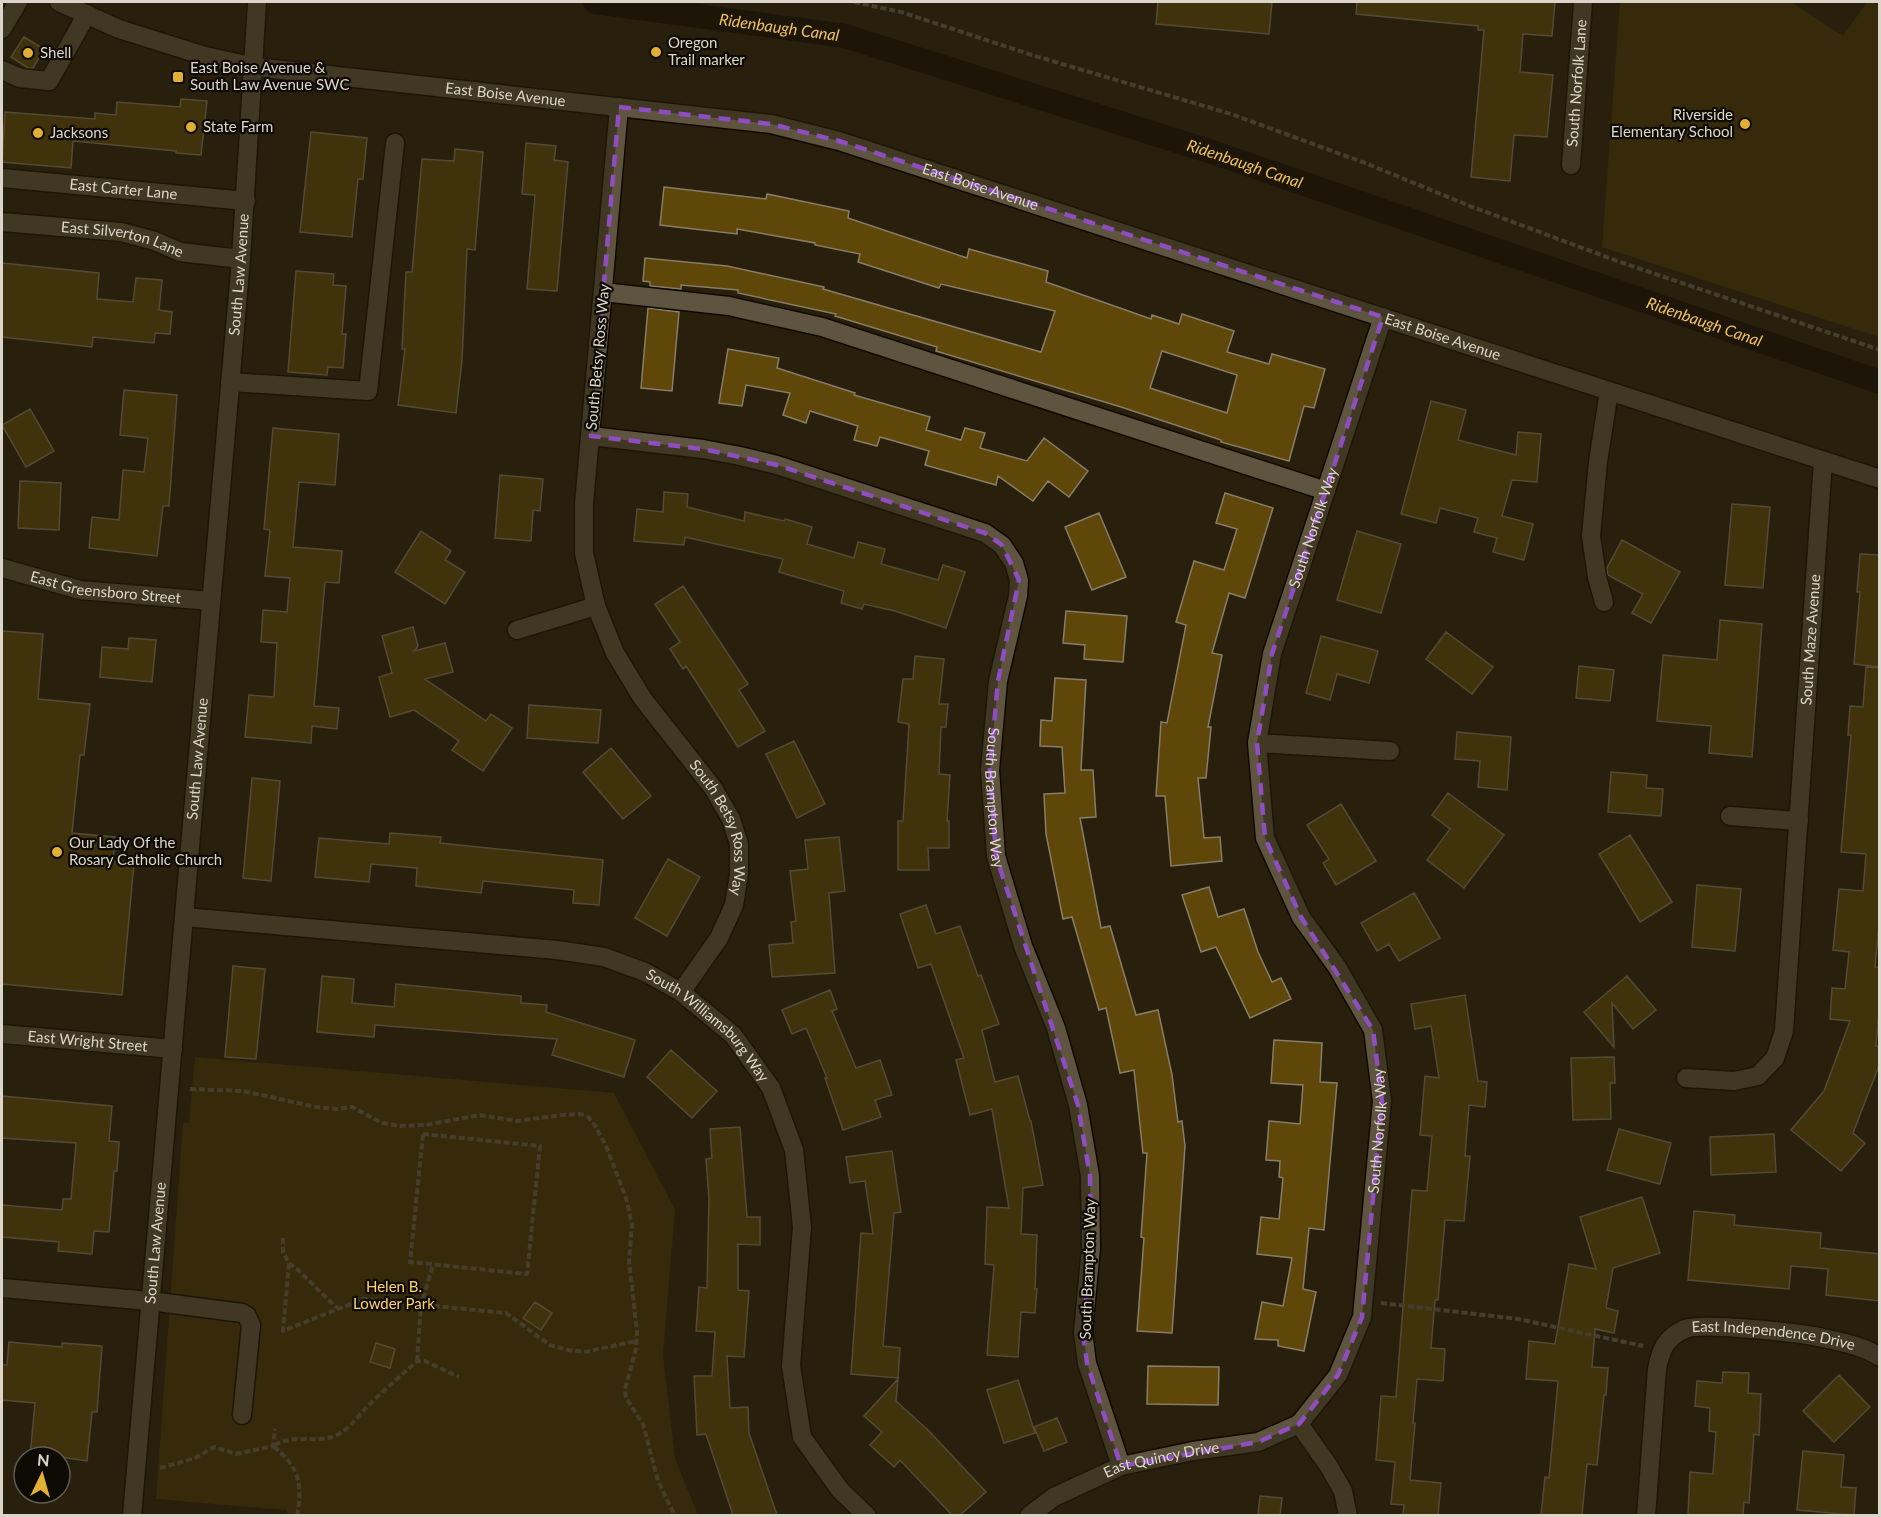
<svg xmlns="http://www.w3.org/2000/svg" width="1881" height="1517" viewBox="0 0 1881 1517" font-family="Lato,sans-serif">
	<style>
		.green { fill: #473507 }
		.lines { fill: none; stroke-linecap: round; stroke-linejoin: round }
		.canal { stroke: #100700; stroke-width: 24 }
		.building { fill: #5e4708; stroke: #887d68; stroke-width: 1.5; fill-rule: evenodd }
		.minor-casing { stroke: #110900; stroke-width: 21 }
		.path { stroke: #6a6352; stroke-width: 4; stroke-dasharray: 6 3; stroke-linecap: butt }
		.minor { stroke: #5e543f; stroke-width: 18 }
		.marked { fill: none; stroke: #8e4ec1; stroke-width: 4.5; stroke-dasharray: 12 8; stroke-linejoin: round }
		.poi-dot { fill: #e1af34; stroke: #0e0a04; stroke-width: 2 }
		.labels { text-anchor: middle; stroke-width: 4.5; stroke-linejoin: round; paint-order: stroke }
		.poi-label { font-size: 15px; fill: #dcd6ca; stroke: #0e0a04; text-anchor: start }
		.street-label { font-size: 15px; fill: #dcd6ca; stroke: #0e0a04 }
		.park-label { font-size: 15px; fill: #ffd26c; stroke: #0e0a04 }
		.water-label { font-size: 16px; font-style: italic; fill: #efc25c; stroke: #0e0a04 }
	</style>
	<rect width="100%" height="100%" fill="#28200c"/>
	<path class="green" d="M1620,2H1791L1843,36L1867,2H1879V337L1602,247Z
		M195,1057L614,1093L675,1210L663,1355L675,1459L698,1515L287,1516V1510L156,1499L183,1123H189Z"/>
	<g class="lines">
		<path class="canal" id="s1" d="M595,2L845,36L1212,152L1880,382"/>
	</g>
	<path class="building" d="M1158,2H1272L1269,34L1156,24Z
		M1357,2H1555L1552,36L1523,34L1520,72L1553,75L1547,137L1514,135L1510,181L1471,177L1484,30H1478V26L1356,14Z
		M24,37L44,49L33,68H28L11,57Z
		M181,99L207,101L201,155L176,153V151L73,141L71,168L2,162L5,112L95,119V113L116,115L117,102L180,107Z
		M311,132L367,138L363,179H358L352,237L300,232Z
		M526,143L556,146L554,160L568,162L557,291L527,289L535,195L522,194Z
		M455,149L483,152L475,250L467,249L462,360L456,413L398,405L405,349H402L406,272H412L422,159L454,161Z
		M664,187L766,199L767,194L849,211L848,218L967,258L969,249L1048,271L1046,282L1151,319L1152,315L1179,324L1182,314L1234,331L1227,352L1269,364L1272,354L1325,369L1314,408L1304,406L1289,461L1221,442V440L1121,407L936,351L937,347L835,316L836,314L738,293V290L681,285V289L650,286V282L643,281L645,258L727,266L824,287L823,289L1041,352L1055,311L941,284L939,288L858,262L860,254L815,245V243L737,229V234L660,225ZM1162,351L1237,375L1227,413L1150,388Z
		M2,263L99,273L97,299L133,302L136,278L162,280L159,310L172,312L170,334L155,333L154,343L93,337L92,347L2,337Z
		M296,271L334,274L333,285L346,286L342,334H346L343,368L328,367L327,375L288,372Z
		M648,308L679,312L672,391L641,388Z
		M728,349L779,358L777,368L855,393L854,395L930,417L926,430L961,440L965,428L985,433L980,448L1027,461L1044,438L1088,471L1069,497L1048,481L1033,501L998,476L996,485L925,465L929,451L880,437L877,446L854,440L858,426L810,411L806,423L783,415L790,393L746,385L742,406L719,403Z
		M124,390L177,395L169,506H163L157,556L89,548L92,517L119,520L123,470L144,472L148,438L120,435Z
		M1431,401L1466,410L1458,440L1516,455L1518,432L1541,434L1537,482L1512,480L1502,516L1533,524L1524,560L1493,552L1497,538L1474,532L1478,518L1440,508L1436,523L1401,514Z
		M30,409L54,451L26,467L2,425Z
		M273,428L339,434L335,485L299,482L293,547L342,551L339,583L325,582L314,706L339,708L337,729L312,726L311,743L245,737L249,695L274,697L277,643L261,642L263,610L287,612L290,578L265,576L270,530L264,529Z
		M500,475L543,479L540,511L533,510L531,541L495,538Z
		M20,481L61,483L59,530L18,528Z
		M664,492L688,494L687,507L744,521L745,512L784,521L785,519L812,527L807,544L854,558L858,542L885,549L881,564L938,580L943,565L965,572L946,628L895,611L864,604L862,609L841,603L844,591L779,572L783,559L685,537L684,545L634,541L637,509L663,512Z
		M1225,493L1273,508L1245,598L1229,593L1212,653L1222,655L1208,727H1211L1206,778H1198L1204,838L1220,837L1222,861L1171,866L1165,796H1156L1161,722L1167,723L1186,625L1176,622L1194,561L1224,570L1237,529L1216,523Z
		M1732,504L1770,507L1763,588L1725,585Z
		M1099,513L1126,577L1092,590L1065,527Z
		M421,531L451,551L445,560L465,572L445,604L395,572Z
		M1357,531L1401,544L1381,613L1337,600Z
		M1622,540L1680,572L1651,623L1632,613L1643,594L1608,575L1607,568Z
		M1860,554L1880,555V667L1854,664L1860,592H1857Z
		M683,586L748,684L739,690L765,731L738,747L686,666L683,669L670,649L680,642L655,604Z
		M1066,611L1127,616L1123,662L1084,659L1085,645L1063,643Z
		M1720,620L1762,624L1752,757L1709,753L1711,726L1657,721L1663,655L1717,660Z
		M413,627L418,646L414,651L445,643L453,672L425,679L486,721L491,714L512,728L483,771L452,750L459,741L414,710L390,717L379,677L392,673L382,636Z
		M2,631L43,634L38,699L90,704L84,755H80L72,833L115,837L113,861L134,863L122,995L2,984Z
		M1446,632L1493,667L1472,694L1426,659Z
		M1321,636L1378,651L1369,683L1337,674L1330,700L1306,693Z
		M129,638L156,640L152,682L100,677L102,647L128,649Z
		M915,656L944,659L939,704H948L946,727H941L939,774L950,775L947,821H949V848H928L929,870H898V821H903L909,724L898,722L903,679H913Z
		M1579,666L1614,670L1610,701L1576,698Z
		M1866,667L1880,668V916L1875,967H1880V1000L1876,1046L1880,1047V1063L1853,1133L1865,1143L1841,1171L1791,1130L1824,1091L1850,1021L1830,1019L1832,988L1845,989L1849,952L1833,950L1839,889L1863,891L1866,854L1841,852L1851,735H1848L1850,706L1863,707Z
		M1055,678L1086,680L1081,770H1093L1096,817L1080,818L1101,928L1110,926L1136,1015L1158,1010L1172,1075L1178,1122L1182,1121L1185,1146L1172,1333L1137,1331L1144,1238L1141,1237L1147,1153H1143L1134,1070L1120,1073L1106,1008L1099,1010L1072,917L1063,919L1046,834L1044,794L1065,793L1062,747L1040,746L1041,720L1052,721Z
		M529,705L601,710L598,743L527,738Z
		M1457,732L1511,737L1507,790L1478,787L1480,761L1455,759Z
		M794,741L825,804L797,818L766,754Z
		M611,748L651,796L623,819L583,772Z
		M1611,772L1647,775L1646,788L1663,789L1661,816L1608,812Z
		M252,778L280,781L271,881L243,878Z
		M1448,793L1504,835L1464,888L1427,860L1450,829L1432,815Z
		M1341,804L1376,861L1336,885L1323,863L1329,859L1307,825Z
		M390,833L441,837L440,843L603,860L599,905L573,903L574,890L483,881L481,893L416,886L417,868L371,864L369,882L315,877L319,838L389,844Z
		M1630,835L1672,902L1640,922L1599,854Z
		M839,837L845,891L829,893L835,973L772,977L769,945L793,943L791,922L796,921L790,871L808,869L805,840Z
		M668,859L700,877L667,936L635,918Z
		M1697,885L1741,889L1735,951L1692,947Z
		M1209,887L1218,917L1244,909L1258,952L1272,982L1281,978L1291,999L1250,1018L1216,947L1201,952L1182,895Z
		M1414,893L1440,938L1399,961L1389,944L1377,951L1361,923Z
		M926,905L936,934L960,926L978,976L981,975L999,1024L982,1030L995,1082L1018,1076L1030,1121H1031L1043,1185L1023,1188L1021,1234L1037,1235L1035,1289H1037L1035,1313L1021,1312L1018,1357L987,1355L994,1265L985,1264L987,1207L1009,1208L992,1109L970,1115L956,1060L964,1058L931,964L918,968L900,914Z
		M233,966L265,969L256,1059L225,1057Z
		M322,976L354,979L352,1003L394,1007L396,984L521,996V1003L547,1005L546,1012L635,1040L624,1077L552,1055L557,1039L375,1025L374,1037L317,1032Z
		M1627,976L1656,1010L1633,1029L1612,1003L1614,1047L1584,1012Z
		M830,990L837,1009L832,1011L856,1068L880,1060L892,1095L875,1100L881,1117L843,1130L825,1078H827L806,1028L792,1034L782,1010Z
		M1465,995L1478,1081L1487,1082L1485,1107L1469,1105L1465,1156H1470L1464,1221L1445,1220L1438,1300H1435L1431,1348L1445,1349L1443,1381L1417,1379L1413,1423H1415L1410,1480L1441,1483L1438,1515H1403L1404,1505L1391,1504L1395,1462L1376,1460L1381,1396L1396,1397L1412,1190L1427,1191L1432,1136L1420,1135L1425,1076L1439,1078L1431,1026L1415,1029L1411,1004Z
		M1274,1040L1322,1043L1320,1082L1337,1083L1324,1230L1309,1228L1303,1289L1316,1292L1304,1351L1278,1346V1340L1255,1339L1262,1302L1283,1306L1292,1258L1257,1254L1261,1217L1279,1219L1283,1178L1279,1177L1280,1161L1266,1160L1269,1121L1300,1124L1303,1085L1271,1083Z
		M671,1050L717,1091L692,1118L647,1077Z
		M1614,1057L1615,1083H1610L1611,1119L1573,1120L1571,1058Z
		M2,1096L112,1106L109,1141L119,1142L117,1171H114L109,1232L94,1231L92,1254L58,1251L59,1242L2,1237V1205L62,1210L63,1199H71L76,1143L2,1138Z
		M740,1127L747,1217H760V1245L738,1244V1290L749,1291L744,1357L727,1356L730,1408L748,1407L749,1433L777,1515H733L706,1434L697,1435L694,1376H712L715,1332L696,1331L699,1287L707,1288L709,1199L706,1159L712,1158L710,1129Z
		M1619,1129L1671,1143L1660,1184L1607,1170Z
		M1774,1134L1776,1172L1711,1175L1710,1137Z
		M892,1151L901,1212L894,1213L883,1346L900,1348L898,1378L851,1374L861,1233L873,1234L865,1181L850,1183L846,1157Z
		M1642,1197L1660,1253L1613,1268L1606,1308L1618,1311L1614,1333L1595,1329L1592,1367L1608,1368L1606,1395H1604L1597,1465L1587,1464L1582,1515H1541L1545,1477L1549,1478L1558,1381L1526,1379L1529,1341L1555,1344L1569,1264L1596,1269L1580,1217Z
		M1694,1211L1735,1215L1734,1225L1821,1233L1820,1248L1880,1254V1301L1826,1295L1828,1269L1791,1266L1789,1289L1688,1280Z
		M535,1302L552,1313L541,1330L523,1318Z
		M9,1342L62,1347V1343L102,1346L97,1412H92L87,1461L60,1457H30L35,1403L2,1400V1365H7Z
		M376,1343L395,1349L390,1368L370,1362Z
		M1148,1366L1219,1367L1218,1405L1147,1404Z
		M1723,1372L1749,1373L1748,1393L1761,1394L1759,1435L1754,1434L1749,1503L1744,1502L1743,1515H1688L1690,1472L1713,1474L1716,1432L1709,1431L1710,1408L1695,1406L1697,1381L1722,1383Z
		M1839,1375L1870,1407L1834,1442L1803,1411Z
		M898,1379L896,1401L930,1432L986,1492L960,1515H952L900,1460L894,1467L870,1445L882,1432L864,1416Z
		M1018,1380L1035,1433L1004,1443L987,1390Z
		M1057,1418L1067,1442L1044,1451L1034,1427Z
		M1803,1451L1844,1455L1841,1487L1856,1488L1854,1515L1797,1510Z
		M1260,1496L1282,1498L1280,1515H1258Z"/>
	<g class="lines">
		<defs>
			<g id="minor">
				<path id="s2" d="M59,2L119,29L205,56L255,67L771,124L839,141L1880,479"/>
				<path d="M2,29L18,2"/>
				<path d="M2,70L20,78L49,81L87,14"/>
				<path id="s3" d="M619,107L584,504V553L596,606L615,653L643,699L713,788L731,819L739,844V874L734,905L719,938L681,992"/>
				<path id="s4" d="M1571,165L1583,2"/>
				<path id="s5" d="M2,178L246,201"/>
				<path id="s6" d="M2,222L121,232L155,241L180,252L241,259"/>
				<path d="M603,292L729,306L822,327L1326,491"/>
				<path d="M230,382L368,391L395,143"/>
				<path id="s7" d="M591,436L703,449L740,456L777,465L985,533L1002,545L1014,563L1019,580L1018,596L998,681L990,770L996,856L1023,946L1056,1028L1078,1105L1090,1176L1091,1248L1083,1332L1087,1363L1121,1466"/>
				<path id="s8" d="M2,568L80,590L211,601"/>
				<path d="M1604,602L1597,577L1591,536L1598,462L1609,391"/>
				<path d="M517,630L596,606"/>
				<path d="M1257,743L1390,751"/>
				<path d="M1730,816L1799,821"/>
				<path id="s9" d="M184,917L557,950L604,957L645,972L681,992L733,1035L771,1088L794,1150L802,1227L791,1366L802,1437L840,1490L867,1516"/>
				<path id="s10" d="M2,1034L173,1049"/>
				<path id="s11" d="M1686,1078L1734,1081L1758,1076L1775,1058L1784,1031L1823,461"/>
				<path d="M2,1288L150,1301L242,1313L247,1316L251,1325L242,1415"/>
				<path id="s12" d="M132,1516L241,259L257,2"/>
				<path id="s13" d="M1029,1516L1054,1497L1121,1466L1193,1451L1258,1442L1299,1424"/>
				<path id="s14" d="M1348,1516L1343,1491L1328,1465L1299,1424L1338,1375L1362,1317L1382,1101L1373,1030L1337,967L1301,917L1265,838L1257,743L1272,654L1383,317"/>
				<path id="s15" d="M1646,1516L1657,1369C1661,1349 1665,1338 1685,1329C1701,1322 1802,1333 1823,1338C1842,1342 1863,1346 1880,1357"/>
			</g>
		</defs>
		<use href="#minor" class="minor-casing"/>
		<path class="path" d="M854,2L901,12L1032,55L1231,114L1365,163L1470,206L1620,262L1880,350
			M190,1089L243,1091L316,1107L336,1109L352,1107L382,1123L399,1126L425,1125L480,1115L517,1121L563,1115L581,1114L588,1117L593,1122L606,1146L626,1198L632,1224L629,1261L637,1332L636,1349L625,1389L626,1398L643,1424L658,1481L675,1516
			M423,1134L540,1146L527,1274L410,1262Z
			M283,1238V1252L289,1263L283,1331L363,1299L506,1313L550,1345L568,1350L585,1352L636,1341
			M289,1263L297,1269L337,1308
			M1381,1303L1518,1319L1643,1346
			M417,1361L421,1305L433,1265
			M160,1468L195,1458L214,1447L236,1454L273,1446L275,1429
			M297,1516C303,1484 299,1467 273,1446C295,1432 318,1445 337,1435C351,1428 360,1413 371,1403C386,1388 402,1375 417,1361H425L459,1377"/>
		<use href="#minor" class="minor"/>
	</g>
	<path d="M0 0H1881V1517H0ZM619,107L771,124L839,141L1383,317L1272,654L1257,743L1265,838L1301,917L1373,1030L1382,1101L1362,1317L1338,1375L1299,1424L1258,1442L1121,1466L1087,1363L1083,1332L1091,1248L1090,1176L1078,1105L996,856L990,770L998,681L1019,580L1002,545L985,533L777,465L703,449L591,436Z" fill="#28200c" fill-opacity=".55" fill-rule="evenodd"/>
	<path class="marked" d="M619,107L771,124L839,141L1383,317L1272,654L1257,743L1265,838L1301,917L1373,1030L1382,1101L1362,1317L1338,1375L1299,1424L1258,1442L1121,1466L1087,1363L1083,1332L1091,1248L1090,1176L1078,1105L996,856L990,770L998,681L1019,580L1002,545L985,533L777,465L703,449L591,436Z"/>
	<g class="poi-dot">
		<circle cx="656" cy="52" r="6"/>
		<circle cx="28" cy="53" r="6"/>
		<rect x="172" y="71" width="12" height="12" rx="3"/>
		<circle cx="1745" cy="124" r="6"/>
		<circle cx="191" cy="127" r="6"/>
		<circle cx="38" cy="133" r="6"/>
		<circle cx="57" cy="852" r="6"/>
	</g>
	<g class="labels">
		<g class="poi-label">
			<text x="668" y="48">Oregon<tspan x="668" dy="17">Trail marker</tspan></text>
			<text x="40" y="58">Shell</text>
			<text x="190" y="73">East Boise Avenue &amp;<tspan x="190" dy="17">South Law Avenue SWC</tspan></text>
			<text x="1733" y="120" text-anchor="end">Riverside<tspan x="1733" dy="17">Elementary School</tspan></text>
			<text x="203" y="132">State Farm</text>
			<text x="50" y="138">Jacksons</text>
			<text x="69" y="848">Our Lady Of the<tspan x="69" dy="17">Rosary Catholic Church</tspan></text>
		</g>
		<g class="street-label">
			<text dy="5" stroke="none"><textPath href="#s4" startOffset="82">South Norfolk Lane</textPath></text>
			<text dy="5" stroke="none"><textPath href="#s2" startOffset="459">East Boise Avenue</textPath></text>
			<text dy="5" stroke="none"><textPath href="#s2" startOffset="945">East Boise Avenue</textPath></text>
			<text dy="5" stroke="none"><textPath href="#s5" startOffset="122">East Carter Lane</textPath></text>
			<text dy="5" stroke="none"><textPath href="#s6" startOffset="122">East Silverton Lane</textPath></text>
			<text dy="5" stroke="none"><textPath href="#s12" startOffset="1246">South Law Avenue</textPath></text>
			<text dy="5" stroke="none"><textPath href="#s2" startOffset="1431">East Boise Avenue</textPath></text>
			<text transform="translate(598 357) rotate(-85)" y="5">South Betsy Ross Way</text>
			<text dy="5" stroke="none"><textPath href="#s14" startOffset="1059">South Norfolk Way</textPath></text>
			<text dy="5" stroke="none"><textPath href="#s8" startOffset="106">East Greensboro Street</textPath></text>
			<text dy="5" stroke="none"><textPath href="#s11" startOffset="518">South Maze Avenue</textPath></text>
			<text dy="5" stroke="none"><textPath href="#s12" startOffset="760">South Law Avenue</textPath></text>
			<text dy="5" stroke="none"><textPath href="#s7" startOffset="688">South Brampton Way</textPath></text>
			<text dy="5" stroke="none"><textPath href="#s3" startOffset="760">South Betsy Ross Way</textPath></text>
			<text dy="5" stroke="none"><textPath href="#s9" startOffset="549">South Williamsburg Way</textPath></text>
			<text dy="5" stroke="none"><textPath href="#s10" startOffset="86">East Wright Street</textPath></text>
			<text dy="5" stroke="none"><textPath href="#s14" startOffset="418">South Norfolk Way</textPath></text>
			<text dy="5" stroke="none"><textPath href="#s12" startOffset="274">South Law Avenue</textPath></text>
			<text transform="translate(1088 1269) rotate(-88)" y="5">South Brampton Way</text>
			<text dy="5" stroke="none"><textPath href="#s15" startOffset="288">East Independence Drive</textPath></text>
			<text dy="5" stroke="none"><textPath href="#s13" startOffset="146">East Quincy Drive</textPath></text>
		</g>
		<g class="park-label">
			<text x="394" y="1292">Helen B.<tspan x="394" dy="17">Lowder Park</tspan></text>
		</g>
		<g class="water-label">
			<text dy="6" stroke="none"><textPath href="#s1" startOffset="186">Ridenbaugh Canal</textPath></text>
			<text dy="6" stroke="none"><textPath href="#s1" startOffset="672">Ridenbaugh Canal</textPath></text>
			<text dy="6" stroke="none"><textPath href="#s1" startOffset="1158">Ridenbaugh Canal</textPath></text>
		</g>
	</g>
	<rect width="1881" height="1517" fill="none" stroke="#dcd6ca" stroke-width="6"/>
	<g transform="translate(42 1475) rotate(5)"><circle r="28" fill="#0e0a04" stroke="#605c53" stroke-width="1.5"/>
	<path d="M0-4.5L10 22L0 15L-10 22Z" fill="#e1af34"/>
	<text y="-9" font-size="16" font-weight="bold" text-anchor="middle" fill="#dcd6ca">N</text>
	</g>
</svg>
